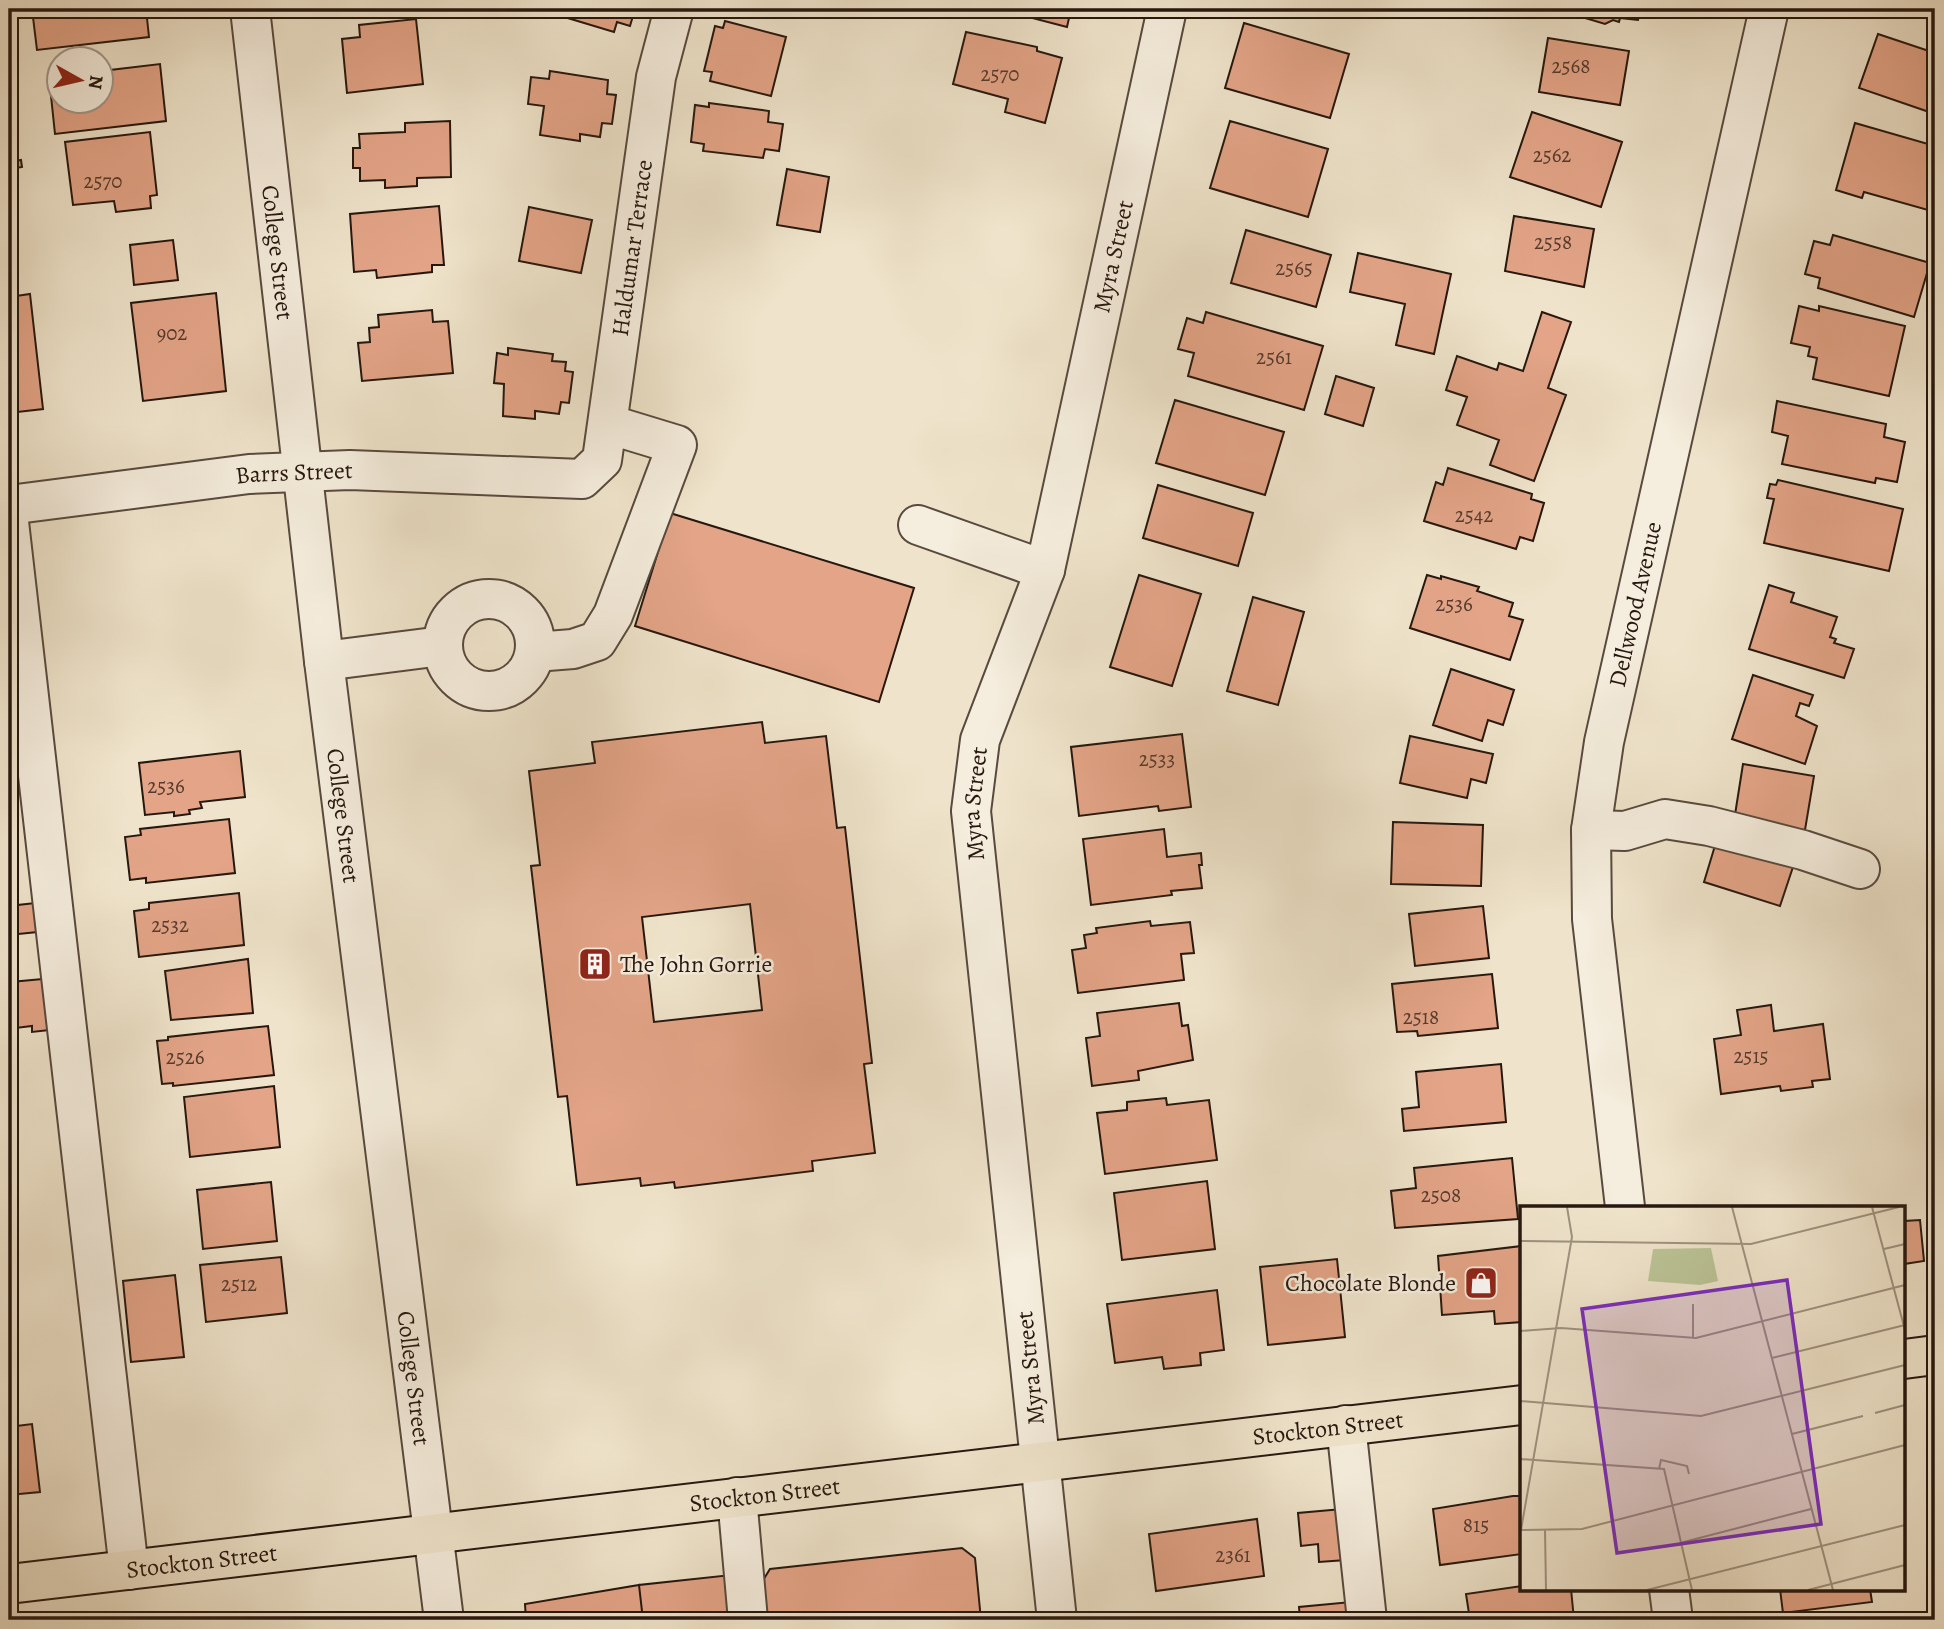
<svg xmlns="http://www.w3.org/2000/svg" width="1944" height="1629" viewBox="0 0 1944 1629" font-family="Alegreya,serif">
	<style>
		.building { fill: #e3a487; stroke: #26170f; stroke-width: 2; fill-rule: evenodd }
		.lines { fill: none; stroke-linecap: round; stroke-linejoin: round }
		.minor-casing { stroke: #584a3e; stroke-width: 42 }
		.major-casing { stroke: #26170f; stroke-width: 42 }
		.minor { stroke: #f5eddd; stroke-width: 38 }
		.major { stroke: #efe4cb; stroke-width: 38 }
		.labels { text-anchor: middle; stroke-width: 5; stroke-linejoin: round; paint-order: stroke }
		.number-label { font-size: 21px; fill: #553a2d }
		.street-label { font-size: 24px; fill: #26170f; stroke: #f5eddd }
		.poi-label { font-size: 24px; fill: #26170f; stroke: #f5eddd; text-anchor: start }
		.inset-road { fill: none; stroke: #9f9280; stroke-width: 2 }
		.view { fill: #7b2cbf; fill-opacity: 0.15; stroke: #7b2cbf; stroke-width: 3.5 }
		.inset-edge { fill: none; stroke: #26170f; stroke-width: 3.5 }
	</style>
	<rect width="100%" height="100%" fill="#efe4cb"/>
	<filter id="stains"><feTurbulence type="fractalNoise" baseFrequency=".00286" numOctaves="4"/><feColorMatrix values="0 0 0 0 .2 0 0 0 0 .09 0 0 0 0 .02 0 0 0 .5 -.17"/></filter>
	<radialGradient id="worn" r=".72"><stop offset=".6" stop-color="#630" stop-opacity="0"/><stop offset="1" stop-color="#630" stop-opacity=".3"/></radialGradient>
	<path class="building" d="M32,9H146L149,37L37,50Z
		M635,9L630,26L617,22L614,32L541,10Z
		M761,9H786L784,16Z
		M998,9H1071L1067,27Z
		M1284,9H1314L1312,17Z
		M1574,9H1641L1638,20L1620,18L1619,22L1613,20L1605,24L1572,14Z
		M1907,9H1935V21L1906,12Z
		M416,19L423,84L347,93L342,39L360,37L359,25Z
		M725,21L786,37L771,96L710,81L712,72L704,71L715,26L723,28Z
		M1244,23L1349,54L1330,118L1225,88Z
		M966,32L1037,47V51L1062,58L1045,123L1005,112L1008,99L953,84Z
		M1878,34L1935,53V114L1859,88Z
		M1548,38L1629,51L1620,105L1539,92Z
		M9,61L14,101H9Z
		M160,64L166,121L55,134L49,77L60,76V102H102V71Z
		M550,71L608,80L607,94L616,95L612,124L602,123L600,137L580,134V141L540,135L544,106L528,104L531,77L549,79Z
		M709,103L769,111L768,122L783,124L779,151L765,149L763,158L703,151L704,144L691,142L695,105L709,107Z
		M1532,112L1622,142L1601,207L1510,177Z
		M450,121L451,177L417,178V186L385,188V180L360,181V168H353V148H360L359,134L405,132V123Z
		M1230,121L1328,149L1308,217L1210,188Z
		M1855,123L1935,146V212L1864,192L1862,198L1836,190Z
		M150,132L157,195L150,196L151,208L116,212L114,201L73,205L65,142Z
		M21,160L22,167L9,169V162Z
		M787,169L829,177L820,232L777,225Z
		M439,206L444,265H432V272L377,278L376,270L354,272L350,214Z
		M529,207L592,220L581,273L519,261Z
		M1514,216L1594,229L1584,287L1505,271Z
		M1246,230L1331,255L1316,307L1231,283Z
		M1833,235L1930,263L1914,317L1818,288L1820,278L1805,274L1814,241L1830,245Z
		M173,240L178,280L134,285L130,245Z
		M1358,253L1451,274L1434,354L1396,345L1405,304L1350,292Z
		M216,293L226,391L143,401L131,303Z
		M30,294L43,409L9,413V297Z
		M1799,306L1819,311V306L1905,326L1889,396L1813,379L1817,358L1808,356L1810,347L1791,343Z
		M432,310L433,322L448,321L453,373L362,381L358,343L370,342L369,328L379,327L378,315Z
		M1206,312L1323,346L1304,410L1188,376L1194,353L1178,349L1187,318L1203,323Z
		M1542,312L1571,322L1548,388L1566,395L1534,481L1490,465L1499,440L1457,425L1467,397L1446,390L1457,356L1497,370L1499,363L1523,371Z
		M508,348L553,354L552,361L566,362L565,371L573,372L569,403L561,402L559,414L535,411V419L503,416L504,384L494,383L497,353L508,355Z
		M1336,376L1374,388L1363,426L1325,414Z
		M1175,400L1284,432L1265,495L1156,463Z
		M1777,401L1886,424L1884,437L1905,442L1897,482L1876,478L1875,483L1782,464L1788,436L1772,432Z
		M1448,468L1532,494L1531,499L1544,503L1533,541L1520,537L1516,549L1424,521L1436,482L1443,485Z
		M1778,480L1903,509L1889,571L1764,543L1774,499L1767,498L1770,484L1776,485Z
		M1158,485L1253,513L1238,566L1143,538Z
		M670,513L914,588L879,702L635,626Z
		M1139,575L1201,594L1172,686L1110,667Z
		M1427,575L1441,579V576L1479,587L1477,591L1513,603L1509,616L1523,620L1510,660L1410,628Z
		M1769,585L1794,593L1791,602L1837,617L1830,637L1836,639L1834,643L1854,649L1844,678L1749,649Z
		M1253,597L1304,612L1278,705L1227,691Z
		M1451,669L1514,690L1503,725L1488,720L1482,741L1433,725Z
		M1753,675L1813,695L1809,706L1800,703L1796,716L1817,726L1805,764L1732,739Z
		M762,722L765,743L826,736L837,828L845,827L872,1063L864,1064L875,1153L812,1161L813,1171L675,1188L674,1182L641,1186L640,1178L577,1185L567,1096L558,1097L531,866L540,865L529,771L595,763L592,742ZM750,904L762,1010L654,1022L642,917Z
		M1182,734L1191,807L1159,811L1158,806L1079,816L1071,747Z
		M1410,736L1493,754L1486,783L1471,779L1467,798L1400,783Z
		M240,751L245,797L200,802L202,808L189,810L190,814L174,816V812L145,815L139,763Z
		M1743,764L1814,776L1805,830L1734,821Z
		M229,819L235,873L146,883V878L130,880L125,837L141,835L140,829Z
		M1393,822L1483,825L1481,886L1391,884Z
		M1164,829L1167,857L1201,853L1202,865H1199L1202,888L1171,891L1172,895L1091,905L1083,839Z
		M1717,839L1794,864L1780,906L1704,882Z
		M239,893L244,945L139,957L134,911L149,909V903Z
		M44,902L47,931L9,935V906Z
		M1483,906L1489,958L1415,966L1409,914Z
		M1150,921L1151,926L1190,922L1194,953L1181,954L1184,980L1078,993L1072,950L1086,948L1084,935L1097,933L1096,928Z
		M248,959L253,1013L171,1020L165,971Z
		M1492,974L1498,1028L1418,1036L1417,1031L1397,1032L1392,984Z
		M53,978L58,1029L32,1032V1026L16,1028L11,982Z
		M1179,1003L1182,1026L1188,1025L1193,1060L1138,1071L1139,1080L1092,1086L1086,1038L1100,1036L1097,1013Z
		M1771,1005L1774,1031L1823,1024L1830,1079L1812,1081L1813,1087L1781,1091L1780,1086L1721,1094L1714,1039L1741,1035L1737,1010Z
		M268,1026L274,1075L173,1086V1083L162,1084L157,1041L168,1040V1037Z
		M1501,1064L1506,1122L1404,1131L1402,1109L1419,1107L1416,1072Z
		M274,1086L280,1147L190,1157L184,1097Z
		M1166,1098L1167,1105L1209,1100L1217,1160L1105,1174L1097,1113L1127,1110V1102Z
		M1512,1158L1518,1219L1395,1228L1391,1191L1416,1188L1414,1168Z
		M1207,1181L1215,1249L1122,1260L1114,1193Z
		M271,1182L277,1241L203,1249L197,1190Z
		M1920,1220L1924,1261L1904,1264V1221Z
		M1522,1246V1322L1495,1324L1494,1311L1442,1315L1438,1256Z
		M281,1257L287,1313L206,1322L200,1265Z
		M1337,1259L1345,1337L1268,1345L1260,1267Z
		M175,1275L184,1357L131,1362L123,1281Z
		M1217,1290L1224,1350L1200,1353L1201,1365L1164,1369L1162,1357L1115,1363L1107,1304Z
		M32,1424L40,1492L9,1495V1427Z
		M1513,1496H1522V1554L1440,1565L1433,1509Z
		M1342,1509L1346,1560L1319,1562L1318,1544L1301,1546L1298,1513Z
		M1257,1519L1264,1576L1156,1591L1149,1534Z
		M962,1548L975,1558L981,1620H763L760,1585L770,1569Z
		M731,1575L737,1620H643L639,1585Z
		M639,1585L643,1620H526L525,1604Z
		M1522,1586L1571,1589L1574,1620H1470L1466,1594Z
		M1780,1589H1870L1872,1602L1783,1613Z
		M1351,1602L1352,1620H1300L1299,1607Z"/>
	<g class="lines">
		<defs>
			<g id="minor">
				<path id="s1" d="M250,9L324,661L444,1620"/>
				<path id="s2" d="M9,505L249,474L350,470L582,479L602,460L656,77L674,9"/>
				<path d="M9,522L129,1570"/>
				<path d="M918,525L1045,570"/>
				<circle cx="489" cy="645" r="46"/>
				<path d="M535,652L573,649L597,641L613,615L677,445L608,424"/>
				<path d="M324,661L442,646"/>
				<path d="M1591,830L1625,831L1665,819L1709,826L1803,850L1860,869"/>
				<path id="s3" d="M1625,1207L1592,919L1591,830L1604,742L1769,9"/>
				<path d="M1346,1425L1367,1620"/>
				<path d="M737,1497L748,1620"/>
				<path d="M1669,1589L1673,1620"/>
				<path id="s4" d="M1057,1620L971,811L980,740L1045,570L1167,9"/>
			</g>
			<g id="major">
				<path d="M1904,1359L1935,1355"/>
				<path id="s5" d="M9,1584L1522,1405"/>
			</g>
		</defs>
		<use href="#minor" class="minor-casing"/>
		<use href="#major" class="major-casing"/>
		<use href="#minor" class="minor"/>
		<use href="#major" class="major"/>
	</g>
	<defs>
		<symbol id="building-square" viewBox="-11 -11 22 22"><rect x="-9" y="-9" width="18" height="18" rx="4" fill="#8f2418" stroke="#f5eddd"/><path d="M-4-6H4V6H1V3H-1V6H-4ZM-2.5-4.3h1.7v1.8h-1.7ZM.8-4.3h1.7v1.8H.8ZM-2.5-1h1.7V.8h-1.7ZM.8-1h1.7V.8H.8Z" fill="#fff"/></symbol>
		<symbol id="shop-square" viewBox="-11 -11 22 22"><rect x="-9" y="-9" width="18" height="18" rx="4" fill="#8f2418" stroke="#f5eddd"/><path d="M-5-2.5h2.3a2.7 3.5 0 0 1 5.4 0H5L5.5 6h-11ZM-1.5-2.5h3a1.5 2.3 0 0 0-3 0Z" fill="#fff"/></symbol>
	</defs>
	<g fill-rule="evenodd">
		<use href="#building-square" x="576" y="945" width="38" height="38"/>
		<use href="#shop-square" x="1462" y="1264" width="38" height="38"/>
	</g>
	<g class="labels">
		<g class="number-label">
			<text x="1571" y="73">2568</text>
			<text x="1000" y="81">2570</text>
			<text x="1552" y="162">2562</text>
			<text x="103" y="188">2570</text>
			<text x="1553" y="249">2558</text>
			<text x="1294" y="275">2565</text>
			<text x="172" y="340">902</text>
			<text x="1274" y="364">2561</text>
			<text x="1474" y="522">2542</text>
			<text x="1454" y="611">2536</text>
			<text x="1157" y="766">2533</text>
			<text x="166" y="793">2536</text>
			<text x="170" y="932">2532</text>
			<text x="1421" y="1024">2518</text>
			<text x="1751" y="1063">2515</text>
			<text x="185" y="1064">2526</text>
			<text x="1441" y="1202">2508</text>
			<text x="239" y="1291">2512</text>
			<text x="1476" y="1532">815</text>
			<text x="1233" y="1562">2361</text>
		</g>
		<g class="street-label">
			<text dy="8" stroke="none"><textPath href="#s2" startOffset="817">Haldumar Terrace</textPath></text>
			<text dy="8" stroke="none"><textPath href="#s1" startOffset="245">College Street</textPath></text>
			<text dy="8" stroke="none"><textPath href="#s4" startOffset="1388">Myra Street</textPath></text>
			<text dy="8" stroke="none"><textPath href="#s2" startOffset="287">Barrs Street</textPath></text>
			<text dy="8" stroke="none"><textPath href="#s3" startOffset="609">Dellwood Avenue</textPath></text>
			<text dy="8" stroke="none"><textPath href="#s4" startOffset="821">Myra Street</textPath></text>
			<text dy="8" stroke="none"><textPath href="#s1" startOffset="812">College Street</textPath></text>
			<text transform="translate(1030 1368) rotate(-96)" y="8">Myra Street</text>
			<text dy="8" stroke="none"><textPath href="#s1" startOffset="1379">College Street</textPath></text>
			<text dy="8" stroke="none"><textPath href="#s5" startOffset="1328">Stockton Street</textPath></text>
			<text dy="8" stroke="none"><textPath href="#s5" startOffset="761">Stockton Street</textPath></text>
			<text dy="8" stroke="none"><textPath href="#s5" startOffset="194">Stockton Street</textPath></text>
		</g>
		<g class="poi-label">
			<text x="620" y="972">The John Gorrie</text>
			<text x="1456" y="1291" text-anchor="end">Chocolate Blonde</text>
		</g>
	</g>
	<g transform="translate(1520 1206)">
		<rect width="385" height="385" fill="#efe4cb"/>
		<path d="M191,42L198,75L180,79L128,75L133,43Z" fill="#bbc496"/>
		<path class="inset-road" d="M212,1L313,384M352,1L385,124M0,35L231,38L379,1M364,43L385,38M0,125L41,122L176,132L385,79M173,132V98M252,152L385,119M0,195L181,210L385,159M355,207L385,199M272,228L343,210M0,253L144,263L172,384M139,263L141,254L167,260L169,268M0,324L62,323L385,239M1,324L52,31L47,1M25,324L26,384M160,337L291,303M127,384L385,319M288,384L385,359"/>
		<path class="view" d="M267,74L301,318L97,347L62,103Z"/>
		<rect width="385" height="385" class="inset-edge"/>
	</g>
	<rect width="1944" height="1629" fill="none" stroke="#efe4cb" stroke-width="35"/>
	<rect x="10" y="10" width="1923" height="1608" fill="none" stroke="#26170f" stroke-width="3.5"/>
	<rect x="18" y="18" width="1909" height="1594" fill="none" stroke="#26170f" stroke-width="2"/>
	<g transform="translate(80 80) rotate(98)"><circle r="33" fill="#f5eddd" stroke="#a2978b" stroke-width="2"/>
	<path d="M0-5L12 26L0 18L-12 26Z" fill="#8f2418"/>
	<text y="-10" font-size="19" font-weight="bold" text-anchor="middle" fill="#26170f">N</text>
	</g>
	<rect width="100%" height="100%" filter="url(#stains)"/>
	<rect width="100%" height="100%" fill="url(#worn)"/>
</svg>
